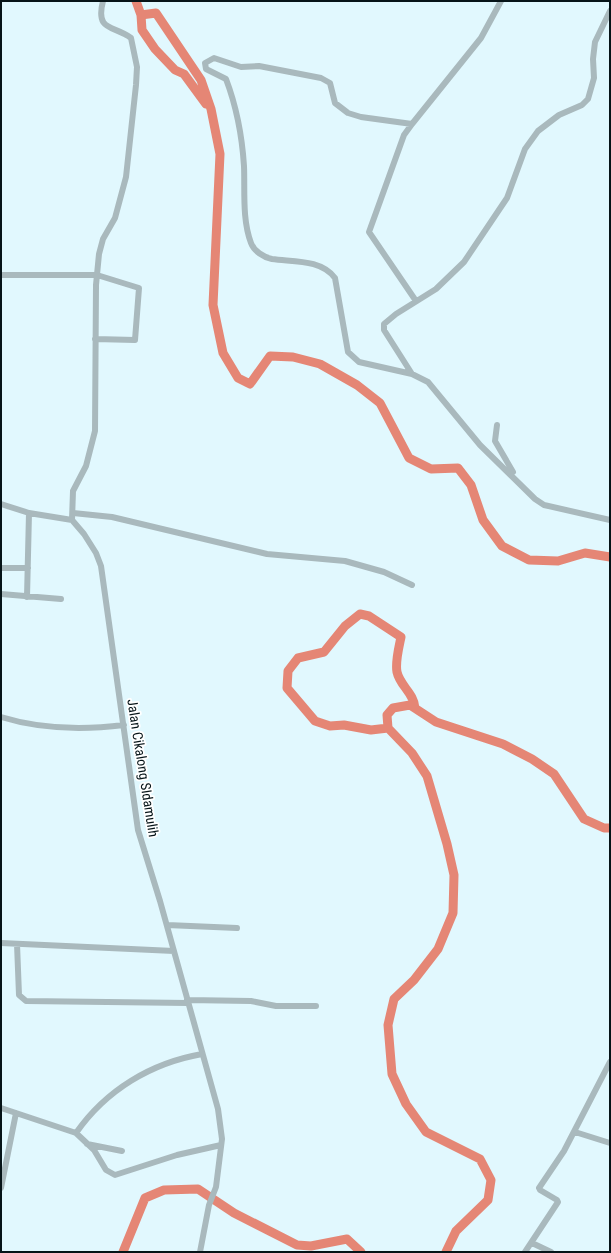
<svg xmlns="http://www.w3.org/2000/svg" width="611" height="1253" viewBox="0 0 611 1253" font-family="'Roboto Condensed',sans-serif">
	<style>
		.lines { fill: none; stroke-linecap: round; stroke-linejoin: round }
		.river { stroke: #e58675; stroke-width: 9 }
		.minor { stroke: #a9b9bd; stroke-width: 6 }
		.labels { text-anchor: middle; stroke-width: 3.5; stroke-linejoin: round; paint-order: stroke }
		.street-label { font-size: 14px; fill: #061418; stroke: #fff }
	</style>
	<rect width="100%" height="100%" fill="#e1f8fe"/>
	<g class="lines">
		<path class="river" d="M136,1L141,15L156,13L201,80L211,109L220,154L213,305L223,353L238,378L250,384L270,356L293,357L320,364L357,385L380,403L409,458L431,469L458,468L471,485L483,520L502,546L529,560L558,561L585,553L610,557
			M141,15L142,30L155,49L175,70L184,74L206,104
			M388,728L371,730L344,725L330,726L315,721L287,688L288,671L298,658L324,652L345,626L360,614L369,616L401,637C399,647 395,662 397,672C400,686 414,693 415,708
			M123,1252L145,1198L164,1190L198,1189L234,1213L297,1245L311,1246L347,1239L361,1252
			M446,1252L456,1231L488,1200L491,1180L480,1159L426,1132L406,1104L392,1074L388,1025L394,999L414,980L438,949L453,913L454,875L447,844L427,776L412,753L388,728L387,715L393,708L410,705L436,722L503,744L532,759L554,774L584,819L604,828H610"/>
		<path class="minor" d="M501,1L481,38L412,124L361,117L348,113L335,103L330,83L321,78L259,66L241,67L214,58L205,63L206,69L226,79C237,108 242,135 244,166C245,191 242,219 251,243C254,251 263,257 272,259C293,262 321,259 335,278L348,352L359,362L412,374L428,382L480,445L535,499L544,505L610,520
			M412,124L404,135L369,232L416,301
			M1,275H97L139,288L135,340L95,339
			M412,374L384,330V324L396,314L436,289L464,262L507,198L525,149L538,131L559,115L582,105L588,99L594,78L593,59L595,42L610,11
			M497,425L495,441L513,472
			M1,504L29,513L72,520L84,534L96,553L101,566L138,830L160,901L218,1109L222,1139L216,1187L209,1205L200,1252
			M73,513L112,517L267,554L345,561L384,572L412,585
			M72,520L73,491L86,466L95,431L96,285L99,254L103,239L115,218L126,177L136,85L137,67L131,38C114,25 95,32 103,1
			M1,568H28
			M1,594L61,599
			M27,597L29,513
			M1,717C40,729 84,730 124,725
			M167,925L237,928
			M1,943L174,951
			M17,944L19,995L26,1001L188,1003
			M187,1000L251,1001L276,1006H316
			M1,1108L16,1113
			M575,1132L610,1143
			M76,1133C106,1090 151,1063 202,1054
			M87,1144L122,1151
			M1,1188L16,1113L76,1133L94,1150L106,1170L115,1175L177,1155L221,1145
			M532,1243L551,1252
			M525,1252L558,1202L557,1200L540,1190L539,1188L564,1151L610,1062"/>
	</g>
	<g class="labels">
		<g class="street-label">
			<text transform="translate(143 768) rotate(81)" y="5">Jalan Cikalong SIdamulih</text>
		</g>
	</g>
	<rect width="611" height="1253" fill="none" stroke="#061418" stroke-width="4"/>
</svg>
